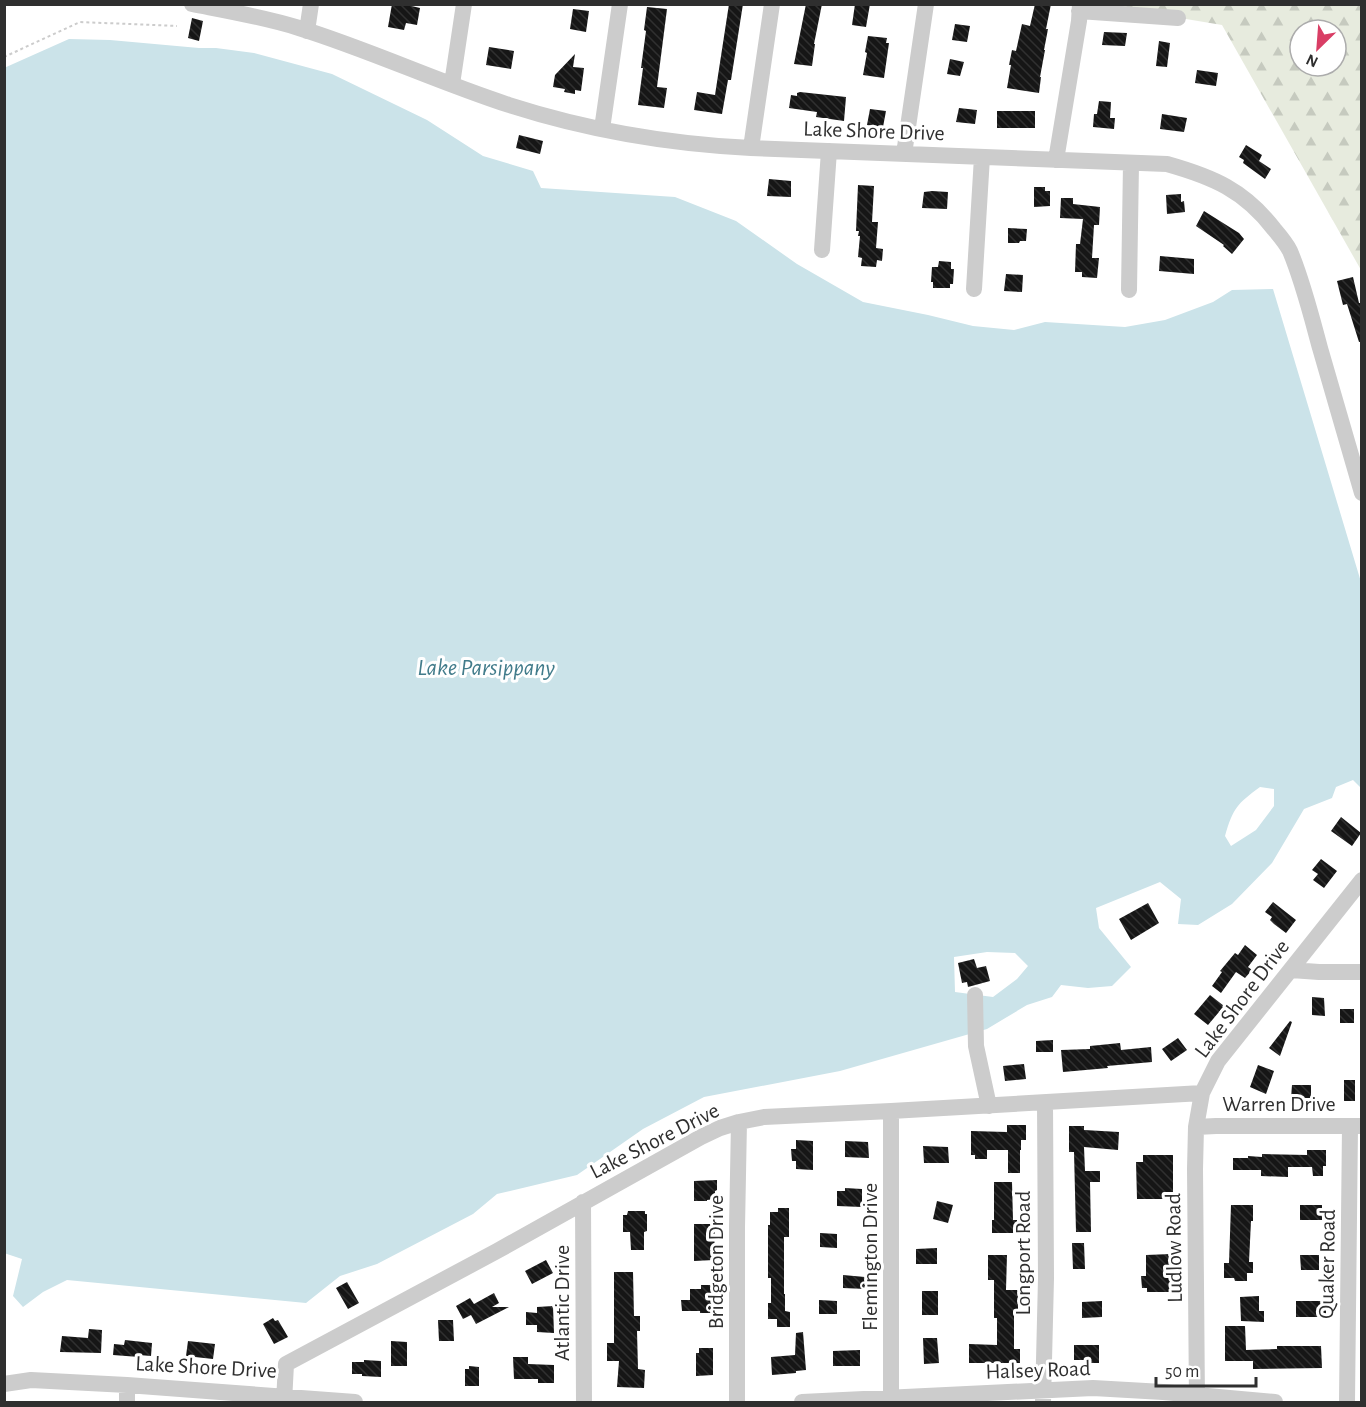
<svg xmlns="http://www.w3.org/2000/svg" width="1366" height="1407" viewBox="0 0 1366 1407" font-family="'Alegreya Sans',sans-serif">
	<style>
		.forest { fill: url(#forest-firs); fill-rule: evenodd }
		.water { fill: #cbe3e9; fill-rule: evenodd }
		.building { fill: url(#building-back-hatch) }
		.lines { fill: none; stroke-linecap: round; stroke-linejoin: round }
		.path { stroke: #ccc; stroke-width: 2; stroke-dasharray: 3 3; stroke-linecap: butt }
		.minor { stroke: #ccc; stroke-width: 16 }
		.labels { text-anchor: middle; stroke-width: 6; stroke-linejoin: round; paint-order: stroke }
		.street-label { font-size: 22px; fill: #2f2f2f; stroke: #fff }
		.water-label { font-size: 24px; font-style: italic; fill: #427c8b; stroke: #fff }
	</style>
	<defs>
		<pattern id="forest-firs" width="22" height="20" patternUnits="userSpaceOnUse" patternTransform="scale(1.5)"><rect width="22" height="20" fill="#e7ebde"/><path d="M5 1l3.5 6h-7zM16 11l3.5 6h-7z" fill="#c6cabf"/></pattern>
		<pattern id="building-back-hatch" width="6" height="6" patternUnits="userSpaceOnUse" patternTransform="scale(1.5)"><rect width="6" height="6" fill="#161616"/><path d="M-1 5l2 2M0 0l6 6M5-1l2 2" fill="none" stroke="#303030"/></pattern>
	</defs>
	<rect width="100%" height="100%" fill="#fff"/>
	<path class="forest" d="M1102,5H1361V270L1222,25ZM1300,30H1336V66H1300Z"/>
	<path class="water" d="M69,39L110,40L199,48H216L254,53L332,74L427,120L483,156L533,171L541,188L675,197L736,221L797,264L863,302L928,315L973,326L1014,330L1045,322L1125,327L1165,320L1213,302L1232,290L1273,289L1361,582V788L1353,780L1336,787L1332,798L1304,809L1272,863L1232,904L1198,925L1178,924L1181,899L1160,882L1096,908L1099,928L1131,967L1112,986L1088,988L1061,985L1052,997L1027,1005L987,1029L840,1071L704,1097L643,1129L577,1175L497,1194L473,1214L377,1264L340,1276L306,1303L67,1280L43,1292L23,1307L13,1296L22,1259L4,1253V68ZM1260,787L1274,789V806L1256,830L1231,846L1225,836C1233,808 1237,804 1260,787ZM987,952L1015,953L1028,966L1017,979L993,997L955,992L954,957Z"/>
	<path class="building" d="M392,4H403L420,8L417,25L406,23L404,30L388,27Z
		M729,4H743L731,80H728L722,114L694,110L697,92L715,95Z
		M806,4H822L814,44H815L812,66L794,64Z
		M855,4H870L866,27L852,25Z
		M1035,4H1051L1046,29H1048L1044,50H1045L1040,77H1041L1039,93L1007,88L1011,65H1009L1012,50L1016,51L1022,24L1030,26Z
		M647,7L667,9L657,87L667,88L664,108L638,105L643,68H641L646,31L644,30Z
		M573,9L589,11L586,32L570,29Z
		M192,18L203,21L199,41L188,38Z
		M955,24L970,26L967,42L952,40Z
		M1104,32L1127,33L1125,46L1102,45Z
		M868,36L887,38L886,43H889L884,78L863,75L867,53L865,52Z
		M1159,41L1170,43L1167,67L1156,66Z
		M489,47L514,51L511,69L486,65Z
		M575,54L573,67L584,68L581,91L575,90V94L564,92L565,89L553,87L555,75Z
		M950,59L964,62L960,76L947,74Z
		M1197,70L1218,73L1216,86L1195,83Z
		M800,92L846,97L844,121L816,117L817,112L789,108L791,95L797,96V93Z
		M1099,101L1111,102L1110,118H1115L1114,129L1093,127L1094,114H1097Z
		M959,108L977,110L975,124L956,122Z
		M870,109L886,111L883,127L867,125Z
		M997,111H1035V128H997Z
		M1162,114L1187,118L1184,132L1160,129Z
		M519,135L543,141L540,154L516,148Z
		M1246,145L1262,155L1259,161L1271,169L1265,179L1243,163L1244,160L1239,157Z
		M769,179L791,181V197L767,196Z
		M858,185L874,186L872,222H878L876,248L883,249L882,261L877,260L876,267L861,266L862,258L858,257L860,236H858L859,231H856Z
		M1034,187H1045V191H1050V206L1034,207Z
		M932,191L948,192L947,209L922,208L924,192Z
		M1181,194V202L1184,201L1185,212L1167,214L1166,195Z
		M1061,198H1073V204L1100,207L1099,225H1094L1092,258H1099L1097,278L1082,277V272H1075L1076,244H1080L1083,219L1060,218Z
		M1204,211L1239,233L1244,239L1232,254L1223,246L1224,245L1196,226Z
		M1008,228L1027,229L1026,241H1020L1019,243H1008Z
		M1160,256L1194,259V274L1159,271Z
		M939,261L951,262V269H954L953,284H950V288H933V282H931L932,267H938Z
		M1006,274L1023,275L1022,292L1004,291Z
		M1353,277L1359,303H1362V342H1359L1347,304L1343,305L1337,281Z
		M1341,817L1361,833L1352,846L1331,831Z
		M1321,859L1337,871L1324,888L1313,880L1318,874L1312,870Z
		M1273,902L1296,920L1286,933L1274,924L1270,920L1272,917L1265,912Z
		M1148,903L1159,923L1131,940L1119,919Z
		M1245,945L1257,955L1248,967L1252,970L1245,978L1236,972L1221,993L1212,986L1222,972L1220,971L1235,953L1238,955Z
		M974,959L977,968L986,966L990,981L968,987L967,982L962,983L958,963Z
		M1210,995L1224,1006L1208,1025L1194,1014Z
		M1312,997L1324,998L1325,1016L1312,1015Z
		M1340,1009H1354V1023H1340Z
		M1290,1021L1292,1022L1280,1056L1269,1048Z
		M1178,1038L1187,1050L1171,1061L1162,1049Z
		M1053,1040V1052H1036V1041Z
		M1120,1043L1121,1050L1151,1047L1152,1062L1107,1066L1108,1068L1063,1072L1061,1050L1090,1049V1046Z
		M1024,1064L1026,1079L1005,1081L1003,1066Z
		M1258,1065L1274,1071L1266,1094L1250,1087Z
		M1344,1080H1355V1101H1344Z
		M1292,1085H1311V1098H1291Z
		M1007,1125H1026V1140H1021V1150H1020V1173H1008V1150H987V1159H975V1155H971V1131L1007,1132Z
		M1069,1126H1084V1130L1119,1132L1118,1150L1084,1147L1085,1171H1100V1182H1090L1091,1232H1076L1074,1152H1069Z
		M796,1140L813,1141V1170L796,1169V1161H792L791,1149H796Z
		M845,1141L868,1142L869,1158L845,1157Z
		M923,1146L948,1147L949,1163H924Z
		M1307,1150H1326V1166H1323V1176H1313L1312,1167H1288V1177L1261,1176V1170H1233V1158H1248V1156L1262,1157V1154L1307,1155Z
		M1143,1155H1173V1199H1137L1136,1162H1143Z
		M717,1180V1190L715,1191V1199L707,1200V1201H694V1181Z
		M994,1182H1012L1013,1220H1017V1233H992V1220H994Z
		M845,1188L862,1189V1207L837,1206V1191H845Z
		M937,1201L953,1205L948,1223L933,1219Z
		M1231,1205H1253V1221H1251L1249,1262H1253V1273H1247V1281H1235L1234,1278H1224V1263H1229Z
		M1300,1205H1322V1220H1300Z
		M778,1208H789V1237H784V1294H785V1311L790,1312V1327H777V1319H768V1303H771V1278H768V1225H770V1212H778Z
		M628,1211H645V1214H647V1231L644,1232V1250H631L630,1232H623V1215H627Z
		M694,1224H715L714,1260L694,1261Z
		M820,1233L837,1234V1248L820,1247Z
		M1072,1243H1084L1085,1269H1073Z
		M937,1248V1264H916V1249Z
		M1171,1254V1292H1147V1288H1142L1141,1276H1146V1255Z
		M988,1255H1007L1006,1290H1018V1314H1014V1349H1020V1363H969V1344L997,1345V1318H994V1280H988Z
		M1300,1255H1319V1270H1301Z
		M546,1260L553,1273L532,1284L525,1271Z
		M614,1272H633L634,1316H640V1331H637L638,1369L645,1370L644,1388L617,1387L619,1361H607V1343H614Z
		M843,1275L865,1277L866,1289L843,1288Z
		M347,1282L359,1303L348,1309L336,1288Z
		M701,1285H714V1313H700V1311H682L681,1300H690V1289H701Z
		M922,1291H938V1315H922Z
		M494,1293L499,1303L492,1307H509L476,1324L471,1315L463,1319L456,1306L470,1298L474,1304Z
		M1259,1296V1311H1264V1322L1241,1321L1240,1297Z
		M819,1300L837,1301V1314H819Z
		M1102,1301V1317L1082,1318V1302Z
		M1296,1301H1326V1317H1296Z
		M553,1306L554,1333L537,1332V1325H526V1312L537,1313V1307Z
		M273,1318L275,1321L278,1320L288,1337L274,1344L263,1324Z
		M438,1320H453L454,1341H439Z
		M1225,1326H1245L1246,1350L1277,1349V1346H1321L1322,1368L1253,1369V1361H1225Z
		M89,1329L102,1330L101,1353L60,1352L62,1336L88,1338Z
		M803,1332L806,1370L796,1371V1373L772,1375L771,1357L795,1355L796,1333Z
		M923,1338H937L939,1363L924,1364Z
		M125,1340L152,1343L151,1356L139,1355V1357L113,1355L114,1344L124,1345Z
		M188,1341L215,1344L213,1359L186,1356Z
		M391,1341L407,1342V1366H391Z
		M1074,1345H1099V1363H1084V1360H1074Z
		M699,1348H713V1375L696,1376V1353H699Z
		M860,1350V1366H833V1351Z
		M513,1357H528V1364L554,1365V1383H538V1379H514Z
		M364,1360L381,1361V1377L362,1376V1374H352V1362H364Z
		M469,1366L479,1367V1386H465V1369H469Z"/>
	<g class="lines">
		<path class="path" d="M4,57L80,22L177,26"/>
		<path class="minor" d="M192,4C228,11 264,17 299,28C370,50 438,82 509,105C587,130 668,144 751,148L1167,164C1213,177 1244,190 1274,229C1280,236 1286,243 1290,251C1303,282 1311,315 1320,348C1334,396 1348,445 1362,493
			M1079,11L1178,18
			M307,31L311,4
			M452,84L464,4
			M602,129L620,4
			M751,148L772,4
			M904,154L926,4
			M1056,160L1079,21L1080,4
			M822,250L829,151
			M974,289L982,157
			M1129,290L1131,164
			M1291,970L1319,972H1362
			M975,995L976,1046L989,1106
			M1196,1127L1216,1126H1360
			M583,1202L584,1402
			M4,1384L31,1380L127,1385L355,1402
			M127,1402V1385
			M284,1402L286,1364L497,1251L701,1137L720,1128L739,1122L764,1117L891,1111L1202,1093
			M737,1402V1227L739,1122
			M802,1402L1093,1388L1163,1392L1275,1402
			M891,1402V1111
			M1043,1402L1046,1278L1045,1103
			M1197,1402L1195,1169L1196,1127L1202,1093L1218,1061L1362,880
			M1347,1402L1350,1126"/>
	</g>
	<g class="labels">
		<g class="street-label">
			<text transform="translate(874 130) rotate(2)" y="8">Lake Shore Drive</text>
			<text transform="translate(1241 998) rotate(-53)" y="8">Lake Shore Drive</text>
			<text x="1279" y="1111">Warren Drive</text>
			<text transform="translate(654 1140) rotate(-27)" y="8">Lake Shore Drive</text>
			<text transform="translate(1173 1248) rotate(-91)" y="8">Ludlow Road</text>
			<text transform="translate(1022 1253) rotate(-90)" y="8">Longport Road</text>
			<text transform="translate(869 1257) rotate(-90)" y="8">Flemington Drive</text>
			<text transform="translate(715 1262) rotate(-90)" y="8">Bridgeton Drive</text>
			<text transform="translate(1326 1264) rotate(-89)" y="8">Quaker Road</text>
			<text transform="translate(561 1303) rotate(-90)" y="8">Atlantic Drive</text>
			<text transform="translate(206 1366) rotate(3)" y="8">Lake Shore Drive</text>
			<text transform="translate(1038 1369) rotate(-2)" y="8">Halsey Road</text>
		</g>
		<g class="water-label">
			<text x="486" y="675">Lake Parsippany</text>
		</g>
	</g>
	<rect width="1366" height="1407" fill="none" stroke="#2f2f2f" stroke-width="12"/>
	<g transform="translate(1318 48) rotate(205)"><circle r="28" fill="#ffffff" stroke="#acacac" stroke-width="1.5"/>
	<path d="M0-4.5L10 22L0 15L-10 22Z" fill="#d93e65"/>
	<text y="-9" font-size="16" font-weight="bold" text-anchor="middle" fill="#2f2f2f">N</text>
	</g>
	<path d="M1156 1377v9h100v-9" fill="none" stroke="#2f2f2f" stroke-width="3"/>
	<text x="1165" y="1377" font-size="18" fill="#2f2f2f" stroke="#ffffff" stroke-width="4.5" paint-order="stroke">50 m</text>
</svg>
